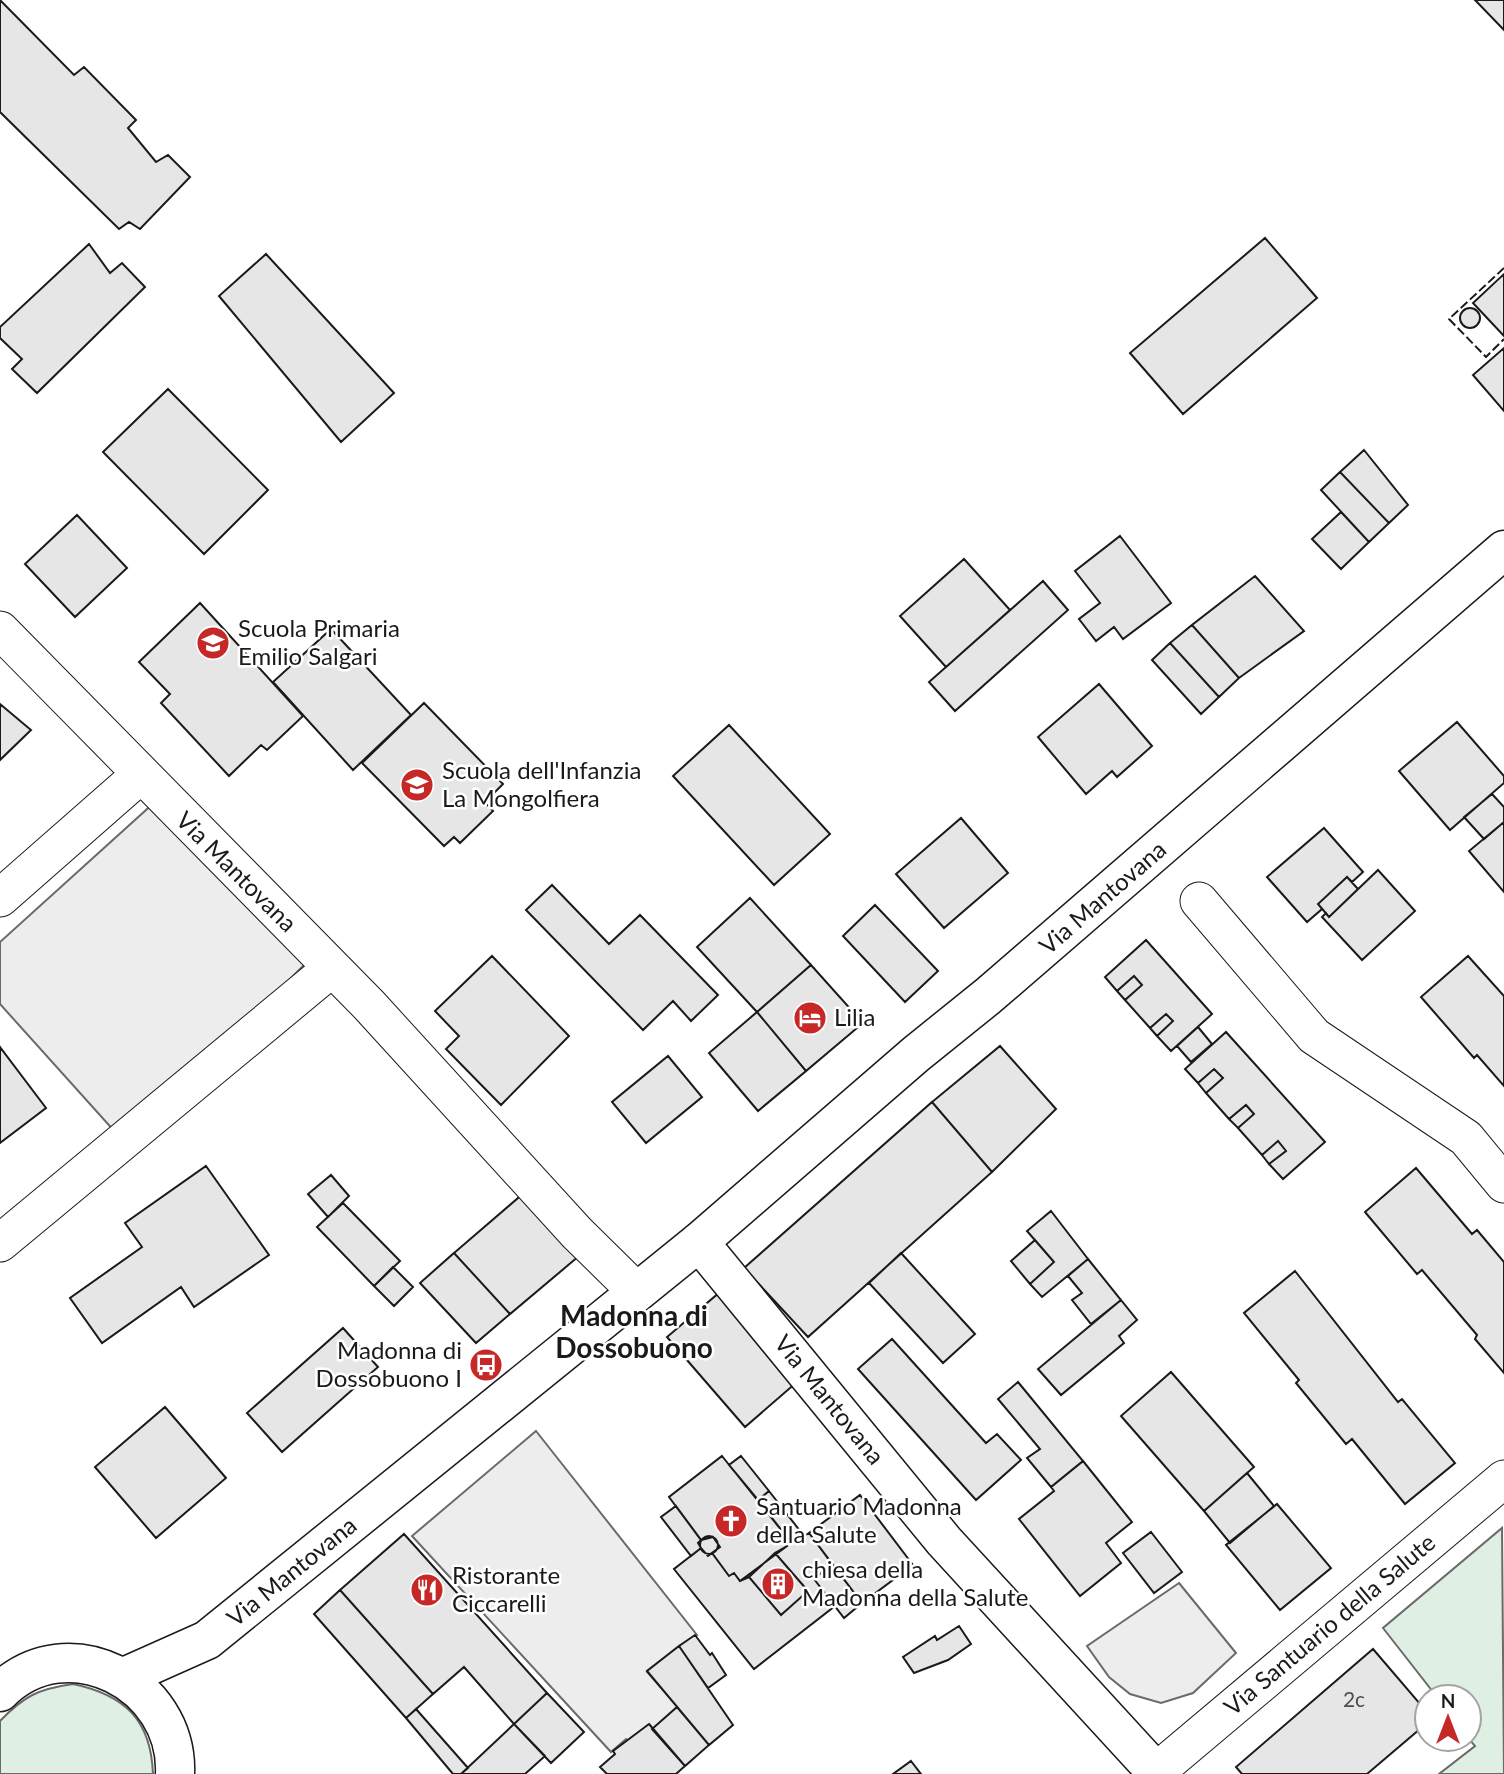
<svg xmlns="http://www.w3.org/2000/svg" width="1504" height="1774" viewBox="0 0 1504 1774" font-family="Lato,sans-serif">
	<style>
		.green { fill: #e0efe3; stroke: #6a6a6a; stroke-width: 2 }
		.parking { fill: #ededed; stroke: #6a6a6a; stroke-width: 2 }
		.building { fill: #e6e6e6; stroke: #1a1a1a; stroke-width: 2 }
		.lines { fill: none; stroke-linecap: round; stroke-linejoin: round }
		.minor-casing { stroke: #1a1a1a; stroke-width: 39 }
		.tertiary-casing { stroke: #1a1a1a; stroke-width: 41 }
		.primary-casing { stroke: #1a1a1a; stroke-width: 41 }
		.minor { stroke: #fff; stroke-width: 37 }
		.tertiary { stroke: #fff; stroke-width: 38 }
		.primary { stroke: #fff; stroke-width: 38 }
		.fence { stroke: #1a1a1a; stroke-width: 2; stroke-dasharray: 9 3.5; stroke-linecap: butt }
		.labels { text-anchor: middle; stroke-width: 5; stroke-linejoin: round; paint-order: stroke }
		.number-label { font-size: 21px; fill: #4d4d4d }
		.poi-label { font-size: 24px; fill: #1a1a1a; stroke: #fff; text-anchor: start }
		.street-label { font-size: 24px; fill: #1a1a1a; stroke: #fff }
		.quarter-label { font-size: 28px; font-weight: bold; fill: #1a1a1a; stroke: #fff }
	</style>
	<rect width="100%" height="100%" fill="#fff"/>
	<path class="green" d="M1502,1528L1504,1774H1439L1475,1746L1469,1739V1697H1437L1383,1628Z
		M73,1684C125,1695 151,1720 153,1774H0V1721C24,1696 38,1689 73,1684Z"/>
	<path class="parking" d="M156,801L304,965L158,1112L116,1133L0,1004V942Z
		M536,1431L697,1635L647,1672L678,1707L653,1729L648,1725L629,1742L626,1739L611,1752L412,1536Z
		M1179,1583L1236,1653L1193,1693L1161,1703L1130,1694L1109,1677L1087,1646Z"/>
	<path class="building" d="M0,0L74,75L84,67L136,120L128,128L156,162L168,155L190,177L140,229L129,222L119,229L0,112Z
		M1475,0H1504V30Z
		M1265,238L1317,298L1183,414L1130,353Z
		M89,244L110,273L122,263L145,287L37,393L12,369L22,359L0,338V327Z
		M266,254L394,393L341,442L219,296Z
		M1504,274V336L1473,303Z
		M1460 318a10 10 0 1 1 20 0a10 10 0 1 1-20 0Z
		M1504,348V411L1473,375Z
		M168,389L268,490L204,554L103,452Z
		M1364,450L1408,505L1389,523L1340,472Z
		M1340,472L1389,523L1369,542L1321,490Z
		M1341,512L1369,542L1341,569L1312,539Z
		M77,515L127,568L75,617L25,564Z
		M1120,536L1171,603L1123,639L1114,627L1096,641L1079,619L1100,603L1075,571Z
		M964,559L1010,610L946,667L900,616Z
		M1255,576L1304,631L1239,678L1192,625Z
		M1043,581L1068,610L955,711L929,682Z
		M200,603L303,716L267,750L261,745L229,776L161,703L170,694L139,662Z
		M1192,625L1239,678L1219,697L1170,643Z
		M331,629L411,715L353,770L273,682Z
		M1170,643L1219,697L1201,714L1152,660Z
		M1099,684L1152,746L1117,777L1112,771L1086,794L1038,737Z
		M424,703L503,784L485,802L493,811L460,843L454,837L444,846L362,763Z
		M0,704L31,730L0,760Z
		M1457,722L1504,776V783L1450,830L1399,771Z
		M729,725L830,834L774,885L673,776Z
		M1492,794L1504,807V822L1484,839L1464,817Z
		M961,818L1008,873L944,928L896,874Z
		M1504,822V892L1469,851Z
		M1324,828L1363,872L1352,882L1347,877L1318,904L1322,909L1307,922L1267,877Z
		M1378,870L1415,911L1362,960L1322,917L1326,913L1329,917Z
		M1347,877L1358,889L1329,917L1318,904Z
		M552,885L609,944L640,915L718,995L691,1021L673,1001L643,1030L526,910Z
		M750,898L811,965L757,1012L697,947Z
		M875,905L938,971L905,1002L843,936Z
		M1146,940L1212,1014L1171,1051L1157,1036L1173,1021L1166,1014L1150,1028L1125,1000L1142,985L1134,976L1117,991L1105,977Z
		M492,956L569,1036L501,1105L446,1049L459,1036L435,1011Z
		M1468,956L1504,996V1086L1477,1055L1474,1058L1421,997Z
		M811,965L863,1023L806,1071L757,1012Z
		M1134,976L1142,985L1125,1000L1117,991Z
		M757,1012L806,1071L758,1111L709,1053Z
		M1166,1014L1173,1021L1157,1036L1150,1028Z
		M1198,1027L1212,1044L1191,1062L1177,1046Z
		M1226,1032L1325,1142L1283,1179L1269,1164L1286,1151L1278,1141L1262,1155L1238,1128L1254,1114L1246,1105L1229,1119L1206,1093L1223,1078L1214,1069L1198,1083L1185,1069Z
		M1000,1046L1056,1109L992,1172L932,1102Z
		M0,1047L46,1108L0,1143Z
		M668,1056L702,1097L646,1143L612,1102Z
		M1214,1069L1223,1078L1206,1093L1198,1083Z
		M932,1102L992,1172L808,1337L744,1268Z
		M1246,1105L1254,1114L1238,1128L1229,1119Z
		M1278,1141L1286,1151L1269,1164L1262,1155Z
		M206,1166L269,1255L194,1307L181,1287L102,1343L70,1298L142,1247L125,1223Z
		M1416,1168L1472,1234L1477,1230L1504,1262V1373L1475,1339L1477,1335L1422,1270L1417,1274L1365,1212Z
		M331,1175L349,1196L328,1217L308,1194Z
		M525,1192L579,1256L510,1314L454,1253Z
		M343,1203L400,1261L374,1286L317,1227Z
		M1051,1211L1088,1259L1042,1297L1030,1284L1054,1262L1027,1231Z
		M1035,1240L1054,1262L1030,1284L1011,1261Z
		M454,1253L510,1314L476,1343L420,1283Z
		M901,1253L975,1334L943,1363L869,1283Z
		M1088,1259L1121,1300L1091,1324L1072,1300L1082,1293L1068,1276Z
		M393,1267L413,1287L394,1306L374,1286Z
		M1295,1271L1398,1402L1402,1399L1455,1463L1405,1504L1352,1439L1346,1444L1296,1383L1299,1380L1244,1313Z
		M720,1292L797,1382L745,1427L667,1337Z
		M1121,1300L1137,1320L1119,1336L1124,1343L1061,1395L1038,1369Z
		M343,1328L378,1367L282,1452L247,1413Z
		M892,1339L986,1443L997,1434L1021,1460L976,1500L858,1369Z
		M1171,1372L1254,1467L1204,1511L1121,1416Z
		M1018,1382L1083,1461L1051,1487L1027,1458L1040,1449L998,1399Z
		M165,1407L226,1478L156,1538L95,1467Z
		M722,1456L786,1536L782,1539L787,1546L740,1581L734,1573L729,1576L712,1553L720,1547L713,1537L701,1540L669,1497Z
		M741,1456L769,1491L758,1500L729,1465Z
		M1083,1461L1132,1522L1106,1543L1121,1563L1080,1596L1019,1519L1054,1491L1051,1487Z
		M1247,1473L1274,1506L1230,1543L1204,1511Z
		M769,1491L804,1536L809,1533L832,1564L814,1579L835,1606L754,1669L674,1569L701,1548L708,1556L712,1553L729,1576L734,1573L740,1581L749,1577L781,1615L808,1591L775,1553L787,1546L782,1539L786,1536L758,1500Z
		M860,1495L913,1565L862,1603L809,1533Z
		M1277,1504L1331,1568L1280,1610L1226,1545Z
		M676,1506L701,1540L698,1543L701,1548L691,1556L661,1517Z
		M1151,1532L1182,1572L1154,1593L1123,1553Z
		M404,1534L547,1693L514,1724L464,1667L433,1694L340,1590Z
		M700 1545a9 9 0 1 1 18 0a9 9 0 1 1-18 0Z
		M775,1553L808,1591L781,1615L749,1577Z
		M832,1564L862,1603L844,1618L814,1579Z
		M340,1590L433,1694L406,1718L314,1614Z
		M959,1626L971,1644L948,1660L914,1673L903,1657L935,1636L937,1640Z
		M695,1635L710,1655L712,1653L726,1675L708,1688L679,1646Z
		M679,1646L733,1725L709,1745L647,1671Z
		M1373,1649L1427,1712V1723L1367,1774H1242L1236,1767Z
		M547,1693L584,1732L551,1763L514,1724Z
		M677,1707L709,1745L685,1766L652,1729Z
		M416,1709L468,1768L461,1774H453L406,1718Z
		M514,1724L545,1756L525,1774H461Z
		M649,1724L685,1766L676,1774H607L600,1767L615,1754L613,1751Z
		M911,1761L921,1774H893Z"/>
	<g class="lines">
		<defs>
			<path id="minor" d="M0,630L369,1005L577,1233L636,1291
				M0,898L140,775
				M1199,901L1314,1036L1466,1138L1504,1184
				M0,1243L332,968
				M1156,1772L1504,1479"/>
			<path id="tertiary" d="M699,1242L944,1541L1158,1774"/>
			<path id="primary" d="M124,1677L207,1640L699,1242L916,1054L988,996L1504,550
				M0,1692C67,1625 179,1683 175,1774"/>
		</defs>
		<use href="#minor" class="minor-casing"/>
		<use href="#tertiary" class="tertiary-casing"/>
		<use href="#primary" class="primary-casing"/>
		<use href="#minor" class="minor"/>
		<use href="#tertiary" class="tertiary"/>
		<use href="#primary" class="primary"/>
		<path class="fence" d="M1504,268L1449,319L1486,357L1504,339"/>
	</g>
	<defs>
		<symbol id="school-disc" viewBox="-11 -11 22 22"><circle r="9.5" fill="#c62828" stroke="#fff"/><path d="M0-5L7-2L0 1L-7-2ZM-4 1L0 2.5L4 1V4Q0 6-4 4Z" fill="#fff"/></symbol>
		<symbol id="hotel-disc" viewBox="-11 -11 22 22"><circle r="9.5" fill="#c62828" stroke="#fff"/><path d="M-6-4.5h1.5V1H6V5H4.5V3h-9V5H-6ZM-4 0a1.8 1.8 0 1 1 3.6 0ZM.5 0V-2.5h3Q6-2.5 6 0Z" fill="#fff"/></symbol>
		<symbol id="bus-disc" viewBox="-11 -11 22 22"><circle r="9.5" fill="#c62828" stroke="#fff"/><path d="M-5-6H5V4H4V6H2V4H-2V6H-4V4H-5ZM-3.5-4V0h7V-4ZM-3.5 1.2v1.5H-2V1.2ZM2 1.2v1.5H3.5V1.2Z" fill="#fff"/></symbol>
		<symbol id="church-disc" viewBox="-11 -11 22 22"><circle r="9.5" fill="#c62828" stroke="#fff"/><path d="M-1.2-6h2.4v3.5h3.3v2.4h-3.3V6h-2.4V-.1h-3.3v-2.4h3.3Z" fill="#fff"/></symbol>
		<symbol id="building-disc" viewBox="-11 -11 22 22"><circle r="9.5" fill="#c62828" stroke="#fff"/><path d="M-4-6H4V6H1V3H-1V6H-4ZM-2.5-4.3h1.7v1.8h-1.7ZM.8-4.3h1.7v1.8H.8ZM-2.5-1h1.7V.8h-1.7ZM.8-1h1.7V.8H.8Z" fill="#fff"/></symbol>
		<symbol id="restaurant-disc" viewBox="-11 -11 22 22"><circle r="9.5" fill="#c62828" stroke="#fff"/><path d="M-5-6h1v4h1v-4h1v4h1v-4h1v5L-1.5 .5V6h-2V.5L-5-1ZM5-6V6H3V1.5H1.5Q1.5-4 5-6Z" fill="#fff"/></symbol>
	</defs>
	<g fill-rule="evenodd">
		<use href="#school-disc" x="194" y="624" width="38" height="38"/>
		<use href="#school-disc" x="398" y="766" width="38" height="38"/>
		<use href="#hotel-disc" x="791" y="999" width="38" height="38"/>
		<use href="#bus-disc" x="467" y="1346" width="38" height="38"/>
		<use href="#church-disc" x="712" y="1502" width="38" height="38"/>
		<use href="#building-disc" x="759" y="1565" width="38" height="38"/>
		<use href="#restaurant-disc" x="408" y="1571" width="38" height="38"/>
	</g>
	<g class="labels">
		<g class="number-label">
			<text x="1354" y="1707">2c</text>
		</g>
		<g class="poi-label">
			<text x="238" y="637">Scuola Primaria<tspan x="238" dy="28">Emilio Salgari</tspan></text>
			<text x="442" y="779">Scuola dell'Infanzia<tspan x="442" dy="28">La Mongolfiera</tspan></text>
			<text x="834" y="1026">Lilia</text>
			<text x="462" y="1359" text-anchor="end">Madonna di<tspan x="462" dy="28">Dossobuono I</tspan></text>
			<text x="756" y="1515">Santuario Madonna<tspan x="756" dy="28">della Salute</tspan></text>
			<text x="802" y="1578">chiesa della<tspan x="802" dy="28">Madonna della Salute</tspan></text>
			<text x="452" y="1584">Ristorante<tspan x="452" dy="28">Ciccarelli</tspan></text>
		</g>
		<g class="street-label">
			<text transform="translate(236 872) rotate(45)" y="8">Via Mantovana</text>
			<text transform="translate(1103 898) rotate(-41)" y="8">Via Mantovana</text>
			<text transform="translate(829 1400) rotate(51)" y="8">Via Mantovana</text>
			<text transform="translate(292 1572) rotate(-39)" y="8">Via Mantovana</text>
			<text transform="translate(1330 1625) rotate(-40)" y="8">Via Santuario della Salute</text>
		</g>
		<g class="quarter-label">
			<text x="634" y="1326">Madonna di<tspan x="634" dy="32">Dossobuono</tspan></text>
		</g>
	</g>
	<g transform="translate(1448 1718)"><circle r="33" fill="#ffffff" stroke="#a3a3a3" stroke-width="2"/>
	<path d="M0-5L12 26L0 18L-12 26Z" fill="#c62828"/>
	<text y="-10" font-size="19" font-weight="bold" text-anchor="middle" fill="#1a1a1a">N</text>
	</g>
</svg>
